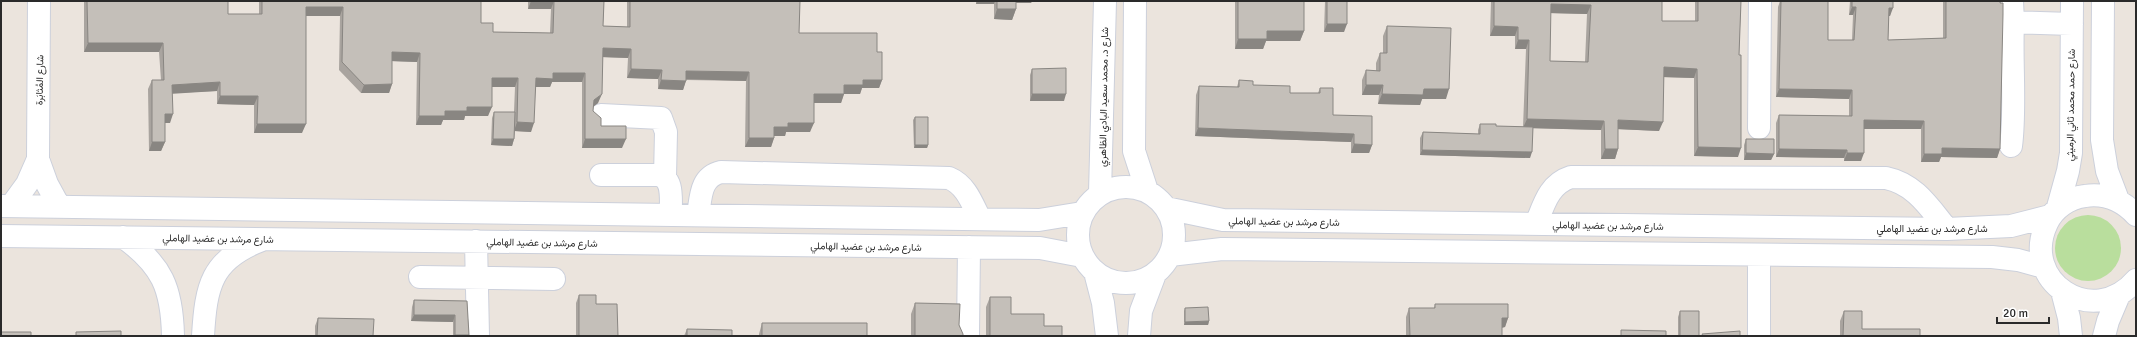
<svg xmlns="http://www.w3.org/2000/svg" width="2137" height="337" viewBox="0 0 2137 337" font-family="Signika,Vazirmatn,sans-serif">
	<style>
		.green { fill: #b9de9d }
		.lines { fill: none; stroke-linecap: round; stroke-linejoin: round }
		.minor-casing { stroke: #ccd0db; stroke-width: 24 }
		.minor { stroke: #fff; stroke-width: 22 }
		.wall { fill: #a9a49f; fill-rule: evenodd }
		.shaded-wall { fill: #898682 }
		.building { fill: #c4bfb9; stroke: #898682; fill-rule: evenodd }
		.labels { text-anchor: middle; stroke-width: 3; stroke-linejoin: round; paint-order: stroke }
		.street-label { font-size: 10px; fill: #2a2a2a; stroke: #fff }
	</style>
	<rect width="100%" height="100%" fill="#ebe4dd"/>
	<path class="green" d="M2055 248a33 33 0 1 1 66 0a33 33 0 1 1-66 0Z"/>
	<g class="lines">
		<defs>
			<path id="minor" d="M39,1L38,159L47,184L59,206
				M1135,1L1134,151L1147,191
				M2012,1L2013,22L2072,24
				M2103,1L2102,140L2107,171L2118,200
				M601,115L661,118L666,132L665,177
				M1759,128L1760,1
				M2011,146C2016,108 2011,62 2013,22
				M601,175H658C675,178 670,202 671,215
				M1078 235a48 48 0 1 1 96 0a48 48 0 1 1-96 0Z
				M1100,193L1105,1
				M1,206L1039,220L1082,213
				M11,206L27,184L38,159
				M2058,207L2068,171L2071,153L2072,1
				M1166,208L1223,220L1947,229L2011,226L2050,216
				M698,215C701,197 700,177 721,172L949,178C966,185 972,203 980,219
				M2136,215C2122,200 2105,193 2085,196C2069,198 2054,208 2047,223C2019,281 2093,330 2136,280
				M1536,224C1544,204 1549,184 1571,177L1886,178C1915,184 1929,207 1947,229
				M1,236L1040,248L1082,256
				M123,237C162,265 172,288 173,336
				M476,241L478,336
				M1170,255L1222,249L1992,257L2018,260L2044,267
				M1095,272L1103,303L1107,336
				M420,277L554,279
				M2062,291L2069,318L2071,336
				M203,336C206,286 211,259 262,240
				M968,336L969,247
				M1139,336L1141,311L1155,274
				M1759,336V256
				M2104,336L2108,321L2119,295"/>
		</defs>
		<use href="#minor" class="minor-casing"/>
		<use href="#minor" class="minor"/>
	</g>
	<path class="wall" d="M84,1H228V14H259V1H481V23L493,32L550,33L551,9H528V1H604L603,26L627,27V1H800L799,33L877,52L882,80L879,88H862L860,94H844L841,103H814L810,132H786L785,136H774V138L771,147H745L746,81L686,80L683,90L658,89V79L627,78L628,58L603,57L598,103L593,107V111L601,126L622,148H582V82H552L550,87H535L531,132L515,131L514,139L512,146L491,145L492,118L494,112H514L515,87H492L488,116H465L464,120H443L441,125H416L417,62L392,61V84L389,93H361L339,70L340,16H306L302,133H254V105L217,104V91L172,93L170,123H165V142L161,151H149L148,89L152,80H161L159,52H84Z
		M976,1H1032L1031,3H1016V9L1012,20L994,19V4H976Z
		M1235,1H1304V31L1300,41H1266L1263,49H1235Z
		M1325,1H1347L1344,32H1324Z
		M1491,1H1662V21H1695V1H1741L1739,55L1738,157L1694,156V78L1664,77L1659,131L1618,129V149L1615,159H1601V130L1533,128L1530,158L1420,155V138L1423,132L1478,134V130L1480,124L1496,126L1523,127L1526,49H1515V36H1490ZM1550,13L1587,14L1585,62L1550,61Z
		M1780,1H1828V40H1852L1853,15H1849L1850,1H1893L1890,16H1889L1888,40L1943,38V1H2000V149L1997,158L1941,157L1939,162H1921V129H1864L1861,161H1844V158L1776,157V123L1779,115L1849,116V99L1776,97L1778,7Z
		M1387,26L1446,99H1422L1420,105L1378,104L1379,95H1362V80L1366,70L1376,71V63L1380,53H1383V36Z
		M1032,69L1064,101H1030V75Z
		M1239,80L1253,85L1290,93H1318L1320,88L1333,115L1372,145L1369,153H1351V142L1195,136L1196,95L1199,86L1237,87Z
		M915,117L928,145L927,148H914L913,120Z
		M1746,139L1774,154L1771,160H1744V145Z
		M579,295L596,304L618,336H576V303Z
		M990,297L1011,314L1044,326L1062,336H986V307Z
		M414,300L467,301L469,336H453V322L411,321L412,307Z
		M915,303L959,325L963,336H911V314Z
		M1435,304L1508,318L1505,327L1502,328V336H1406V317L1409,308H1434Z
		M1185,308L1209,321L1208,325H1184V311Z
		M1680,311L1699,336H1678V317Z
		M1844,311L1862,329L1920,336H1840V321Z
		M318,318L373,336H315V326Z
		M762,323L867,336H759V334Z
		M687,329L732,336H684Z"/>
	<path class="shaded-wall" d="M531,1H554L551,9H528Z
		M977,1H995L994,4H976Z
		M1013,1H1032L1031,3H1013Z
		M1551,4L1591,5L1587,14L1547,13Z
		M306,7H343L340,16H303Z
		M1852,7H1856L1853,15H1849Z
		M1889,8H1893L1890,16H1886Z
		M997,9H1016L1012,20L994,19Z
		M1327,24H1347L1344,32H1324Z
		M1494,26L1518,27L1515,36H1490Z
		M1267,31H1304L1300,41H1266L1263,49H1235L1238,39Z
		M1518,40H1529L1526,49H1515Z
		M88,43H163L159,52H84Z
		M603,48L631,49L628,58L600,57Z
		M392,52L420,53L417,62L389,61Z
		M1664,67L1697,69L1694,78L1661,77Z
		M631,69L662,70L658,79L627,78Z
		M686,71L749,72L746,81L683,79Z
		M553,73H585L582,82H552L550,87H532L536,78Z
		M492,78H518L515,87H489Z
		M661,80L686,81L683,90L658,89Z
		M863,80H882L879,88H862L860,94H844L841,103H811L814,94Z
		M220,82L217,91L169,94L172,85Z
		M392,84L389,93H361L364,85Z
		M1366,85H1383L1379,95H1362Z
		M1424,89H1449L1446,99H1422L1420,105L1378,104L1382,94Z
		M1779,89L1852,90L1849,99L1776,97Z
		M602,94L598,103L590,109L594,100Z
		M1032,94H1066L1064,101H1030Z
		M220,96H258L254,105L217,104Z
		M467,107H492L488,116H465L464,120H443L441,125H416L419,116Z
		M165,114H173L170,123H162Z
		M1527,119L1604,121L1601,130L1523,128Z
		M1618,120L1663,122L1659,131L1615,129Z
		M1864,120L1924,121L1921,129H1861Z
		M517,122L534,123L531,132L514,131Z
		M788,123H814L810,132H786L785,136H771L774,127Z
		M257,124H306L302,133H254Z
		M1198,128L1354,134L1351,142L1195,136Z
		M749,138H774L771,147H745Z
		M493,139H514L512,146L491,145Z
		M585,139H626L622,148H582Z
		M152,142H165L161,151H149Z
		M1354,144L1372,145L1369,153H1351Z
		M915,145H928L927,148H914Z
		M1698,147L1741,148L1738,157L1694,156Z
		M1942,148L2000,149L1997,158L1941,157L1939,162H1921L1924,154Z
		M1605,149H1618L1615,159H1601Z
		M1779,149L1847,150L1844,158L1776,157Z
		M1422,150L1532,152L1530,158L1420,155Z
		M1746,153L1774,154L1771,160H1744Z
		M1847,153H1864L1861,161H1844Z
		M414,315H455L453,322L411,321Z
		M1502,318H1508L1505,327L1498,328Z
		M1209,321L1208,325H1184L1185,322Z
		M455,335H469V336H454Z"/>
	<path class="building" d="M87,1H228V14H262V1H481V23H493V32L553,33L554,1H604L603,26L630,27V1H800L799,33H877V52H882V80H863V85H844V94H814V123H788V127H774V138H749V72L686,71V81L661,80L662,70L631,69V49L603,48L602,94L594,100L593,111L601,118V126H626V139H585V73H553V79L536,78L534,123L517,122L518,78H492V107H467V111H445V116H419L420,53L392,52V84L364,85L342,62L343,7H306V124H257L258,96H220V82L172,85L173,114H165V142H152V80H164L163,43H88Z
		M997,1H1016V9H997Z
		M1238,1H1304V31H1267V39H1238Z
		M1327,1H1347V24H1327Z
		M1494,1H1662V21H1698V1H1741L1739,55H1741V148L1698,147L1697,69L1664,67L1663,122L1618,120V149H1605L1604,121L1527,119L1529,40H1518V27L1494,26ZM1551,4L1591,5L1588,62L1550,61Z
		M1781,1H1828V40H1854L1856,7H1852V1H1893V8H1889L1888,40L1946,38V1H2000V3H2003V14L2000,149L1942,148V154H1924V121L1864,120V153H1847V150L1779,149V115L1852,116V90L1779,89Z
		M1387,26L1451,28L1449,89H1424L1423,95L1382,94L1383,85H1366V70L1380,71V53H1387Z
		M1066,68V94H1032V69Z
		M1239,80L1253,81V85L1290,86V93H1320V88H1333V115L1372,116V145L1354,144V134L1198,128L1199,86L1239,87Z
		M494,112H515L514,139H493Z
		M915,117H928V145H915Z
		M1480,124H1496V126L1533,127L1532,152L1422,150L1423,132L1480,134Z
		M1746,139H1774V154L1746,153Z
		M579,295H596V304H617L618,336H579Z
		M990,297H1011V314H1044V326H1062V336H990Z
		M414,300L467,301L469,335H455V315H414Z
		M915,303L960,304L959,325L963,334V336H915Z
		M1435,304H1508V318H1502V336H1410L1409,308H1435Z
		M1208,307L1209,321L1185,322V308Z
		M1680,311H1699V336H1680Z
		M1844,311H1862V329H1920V336H1843Z
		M318,318L374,319L373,336H317Z
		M762,323H867V336H762Z
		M687,329L732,330V336H687Z
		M1621,330L1666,331V336H1621Z
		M121,331V336H76V332Z
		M1740,331V336H1703L1702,334Z
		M1,332H31V336H1Z"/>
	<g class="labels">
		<g class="street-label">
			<text transform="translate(39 80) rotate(-89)" y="4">شارع المُثابَرة</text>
			<text transform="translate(1103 97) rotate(-89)" y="4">شارع د. محمد سعيد البادي الظاهري</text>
			<text transform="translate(2070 105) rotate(-89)" y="4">شارع حمد محمد ثاني الرميثي</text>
			<text transform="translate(1284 221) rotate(1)" y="4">شارع مرشد بن عضيد الهاملي</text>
			<text transform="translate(1608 225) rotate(1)" y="4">شارع مرشد بن عضيد الهاملي</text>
			<text x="1932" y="232">شارع مرشد بن عضيد الهاملي</text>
			<text transform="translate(218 238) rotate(1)" y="4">شارع مرشد بن عضيد الهاملي</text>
			<text transform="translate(542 242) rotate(1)" y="4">شارع مرشد بن عضيد الهاملي</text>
			<text transform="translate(866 246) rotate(1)" y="4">شارع مرشد بن عضيد الهاملي</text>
		</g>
	</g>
	<rect width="2137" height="337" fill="none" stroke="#2a2a2a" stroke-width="4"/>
	<path d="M1997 317v6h52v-6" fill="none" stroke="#2a2a2a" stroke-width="2"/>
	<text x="2003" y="317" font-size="12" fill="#2a2a2a" stroke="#ffffff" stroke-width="3" paint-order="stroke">20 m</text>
</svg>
